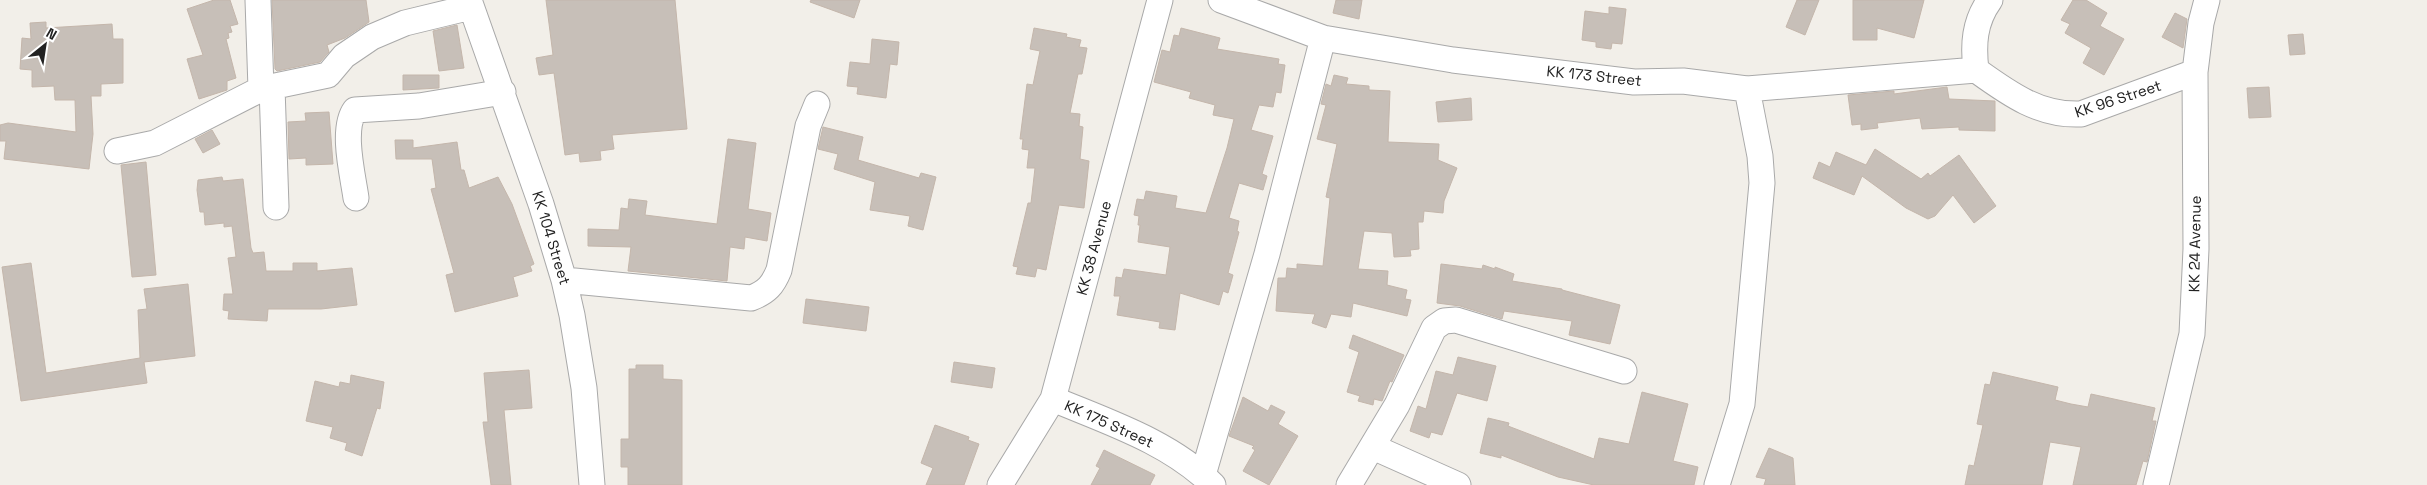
<svg xmlns="http://www.w3.org/2000/svg" width="2427" height="485" viewBox="0 0 2427 485" font-family="'Space Grotesk',sans-serif">
	<style>
		.building { fill: #c7bfb8; stroke: #c4b6ab }
		.lines { fill: none; stroke-linecap: round; stroke-linejoin: round }
		.minor-casing { stroke: #a9a9a9; stroke-width: 27 }
		.minor { stroke: #fff; stroke-width: 25 }
		.labels { text-anchor: middle; stroke-width: 4; stroke-linejoin: round; paint-order: stroke }
		.street-label { font-size: 15px; fill: #222; stroke: #fff }
	</style>
	<rect width="100%" height="100%" fill="#f2efe9"/>
	<path class="building" d="M214,0H230L238,24L230,26L232,32L228,33L229,38L226,39L236,78L227,81V90L199,99L187,59L203,55L187,9Z
		M272,0H366L369,22L345,38L327,45L329,52L320,62L277,71L275,69Z
		M546,0H675L687,129L612,135L614,149L600,151L601,160L580,162L579,153L565,155L554,73L539,75L536,58L553,55Z
		M811,0H860L854,18L810,2Z
		M1336,0H1362L1359,19L1333,13Z
		M1797,0H1819L1805,35L1786,27Z
		M1853,0H1924L1914,38L1877,28V40H1853Z
		M2073,0H2086L2107,13L2100,26L2124,39L2104,75L2083,63L2091,48L2065,33L2070,24L2061,20Z
		M1609,7L1626,9L1622,44L1612,43L1611,49L1596,47V42L1582,40L1585,11L1609,14Z
		M2175,13L2187,19L2183,48L2162,37Z
		M46,22V28L112,24L113,39H123V83L101,84V96H91L93,134L89,169L4,159L6,141H0V125L8,123L76,132L75,100H55L54,86L32,87V70L20,69L22,38L31,39L30,23Z
		M457,25L464,68L439,71L433,31Z
		M1034,28L1067,34L1066,37L1081,40L1079,47L1087,48L1082,74H1078L1070,113L1080,114L1079,126L1083,127L1080,159L1089,161L1084,208L1059,205L1046,270L1037,268L1035,277L1016,274L1018,267L1013,266L1028,203H1031L1035,168H1027L1029,150L1022,149L1023,139H1020L1027,84L1033,85L1040,51L1030,49Z
		M1181,28L1220,38L1217,49L1279,59L1278,64L1285,65L1281,93L1276,92L1273,107L1259,105L1251,130L1273,136L1262,174L1267,176L1263,190L1239,183L1229,218L1239,221L1237,231L1239,232L1228,273L1233,275L1228,293L1223,291L1219,305L1180,293L1175,330L1159,328L1160,322L1117,315L1120,296H1114L1116,277L1122,278L1124,269L1166,275L1170,247L1138,242L1140,225H1138L1139,216L1134,215L1137,199L1144,200L1146,191L1177,196L1175,208L1206,213L1227,148L1234,119L1213,115L1215,105L1189,98L1191,92L1154,82L1162,50L1170,52L1174,35L1179,36Z
		M2303,34L2305,54L2290,55L2288,35Z
		M872,39L899,42L897,65L890,64L886,98L857,94L858,87L847,86L850,62L870,64Z
		M403,75H439V88L403,90Z
		M1334,75L1348,78L1346,84L1369,86V90L1390,91L1388,142L1439,144L1438,160L1457,168L1444,201L1443,213L1424,211L1423,222H1418L1419,249L1410,250L1411,256L1394,257L1392,233L1364,231L1358,269L1388,271L1387,285L1407,290L1405,299L1411,300L1407,316L1353,303L1351,317L1331,314L1326,328L1312,323L1315,314L1276,311L1278,278H1286L1287,268L1297,269V264L1323,266L1330,198L1326,197L1337,144L1317,139L1326,105L1321,104L1326,84L1331,86Z
		M1947,87L1949,99L1995,101V131L1959,130V127L1922,129L1920,118L1877,123L1878,128L1861,130V124L1852,125L1848,95L1894,91V94Z
		M2269,87L2271,117L2249,118L2247,88Z
		M1471,98L1472,120L1438,122L1436,102Z
		M329,112L333,164L306,165V158L289,159L288,122L306,121L305,113Z
		M823,127L863,137L858,160L919,178L921,173L936,177L923,230L908,226L910,216L870,210L875,182L834,169L838,154L818,149Z
		M212,130L220,144L203,153L195,139Z
		M728,139L756,143L748,209L771,213L767,241L745,237L744,249L730,247L727,281L628,271L631,247L588,246V229L619,230L621,208L628,209L629,199L647,201L645,215L717,224Z
		M395,140H413V148L457,142L461,170H464L469,188L498,177L512,204L534,264L530,266L532,271L513,277L518,296L455,312L446,275L454,273L431,189L436,188L432,159H396Z
		M1875,149L1921,179L1928,173L1930,176L1959,155L1996,206L1974,223L1953,195L1935,216L1928,219L1906,208L1862,176L1854,195L1813,178L1819,162L1830,167L1836,152L1866,165Z
		M146,162L156,275L132,277L121,165Z
		M222,177L223,181L243,179L251,248L253,253L264,252L266,271H293V263H317V271L352,268L357,305L321,309H268L267,321L228,319L229,311L223,310L224,294H233L228,258L236,257L232,226L224,227V223L205,225L204,212H200L197,190L198,180Z
		M31,263L46,373L140,358L138,310L147,309L144,289L188,284L195,356L144,362L147,383L21,401L2,267Z
		M1441,264L1482,269L1483,265L1495,269V267L1514,274L1512,281L1562,289V290L1620,305L1610,344L1569,335L1572,321L1504,311L1502,319L1460,306L1437,303Z
		M806,299L869,307L866,331L803,323Z
		M1353,335L1404,355L1392,382L1390,381L1382,401L1374,399L1373,405L1358,401L1360,396L1347,392L1359,352L1349,348Z
		M1458,357L1496,366L1487,401L1457,393L1442,435L1431,432L1429,438L1410,431L1418,406L1426,409L1436,371L1453,375Z
		M954,362L995,368L992,388L951,382Z
		M636,365H663V379L682,380V485H628V467H621V439H629V369H636Z
		M529,370L532,408L504,410L511,485H491L483,422H488L484,373Z
		M1993,372L2058,387L2055,400L2071,404L2088,407L2091,394L2155,408L2152,421H2156L2147,462L2143,461L2136,485H2073L2081,447L2050,442L2042,485H1965L1969,465L1974,466L1983,425L1977,424L1985,384L1990,385Z
		M351,375L384,382L380,409L377,408L362,456L345,450L347,443L330,438L333,427L306,421L315,381L339,387L340,382L350,384Z
		M1642,392L1688,404L1673,461L1698,467L1694,485H1594L1558,477L1501,455V458L1480,453L1488,418L1509,423L1508,426L1594,459L1599,438L1629,444Z
		M1243,397L1268,411L1271,405L1285,412L1278,424L1298,436L1269,485L1243,471L1255,450L1252,448L1254,446L1229,436Z
		M935,425L969,437L968,440L979,444L964,485H926L933,468L921,463Z
		M1769,448L1793,458L1795,485H1764L1766,479L1756,477Z
		M1104,450L1155,475L1150,485H1091L1100,468L1096,466Z"/>
	<g class="lines">
		<defs>
			<path id="minor" d="M258,0L261,89
				M469,0L541,204L564,280L572,315L584,388L592,485
				M1221,0L1323,38L1453,60L1634,82L1683,81L1747,89L1976,70
				M1990,0C1974,22 1973,45 1976,70C2008,93 2039,116 2081,114L2195,72
				M272,87L276,207
				M117,151L155,143L261,89L328,75L344,56L372,37L405,23L471,7
				M356,198C353,176 341,129 355,110L419,106L503,92
				M564,280L751,298C767,292 773,285 779,270L808,126L817,104
				M1053,399C1108,422 1170,442 1213,485
				M1373,447L1458,485
				M1203,475L1267,254L1323,38
				M1000,485L1053,399L1160,0
				M1349,485L1397,405L1434,328L1444,321L1456,320L1624,371
				M1717,485L1742,404L1762,183L1760,156L1747,89
				M2156,485L2192,334L2196,249L2195,72L2201,23L2207,0"/>
		</defs>
		<use href="#minor" class="minor-casing"/>
		<use href="#minor" class="minor"/>
	</g>
	<g class="labels">
		<g class="street-label">
			<text transform="translate(1594 76) rotate(6)" y="5">KK 173 Street</text>
			<text transform="translate(2118 99) rotate(-18)" y="5">KK 96 Street</text>
			<text transform="translate(551 238) rotate(73)" y="5">KK 104 Street</text>
			<text transform="translate(2195 244) rotate(-89)" y="5">KK 24 Avenue</text>
			<text transform="translate(1094 248) rotate(-75)" y="5">KK 38 Avenue</text>
			<text transform="translate(1109 424) rotate(24)" y="5">KK 175 Street</text>
		</g>
	</g>
	<g transform="translate(45 45) rotate(30)" stroke="#ffffff" stroke-width="4" paint-order="stroke">
	<path d="M0-4L9 19L0 12L-9 19Z" fill="#222222"/>
	<text y="-8" font-size="14" font-weight="bold" text-anchor="middle" fill="#222222">N</text>
	</g>
</svg>
